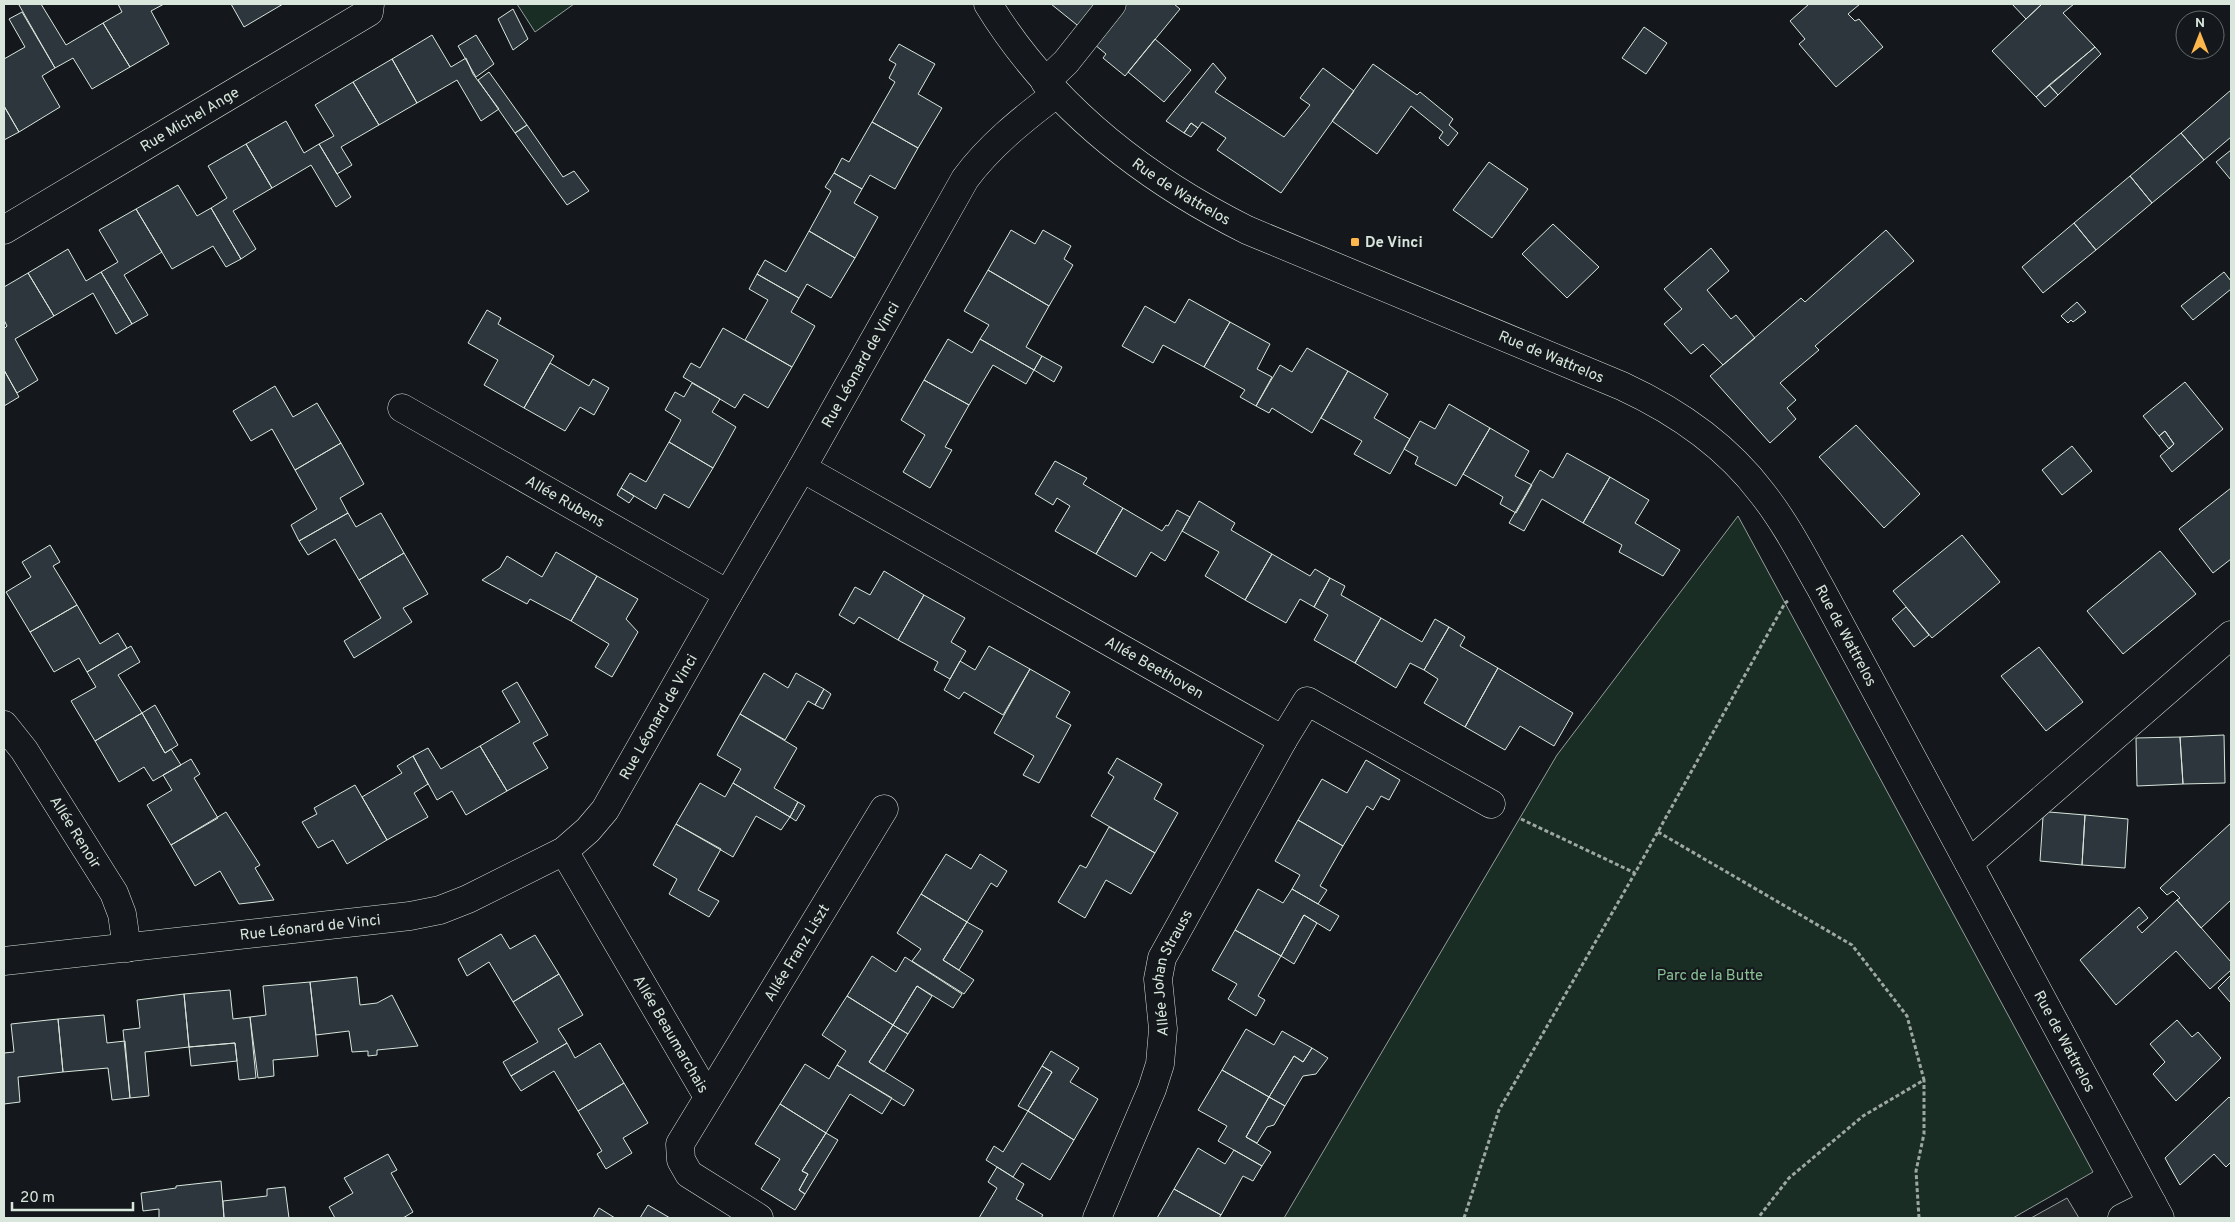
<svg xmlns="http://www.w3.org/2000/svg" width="2235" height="1222" viewBox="0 0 2235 1222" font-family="Overpass,sans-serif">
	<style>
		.green { fill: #1a2d24; stroke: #939e99 }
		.parking { fill: #24282b; stroke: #939e99 }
		.building { fill: #2c363c; stroke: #d8e6dc }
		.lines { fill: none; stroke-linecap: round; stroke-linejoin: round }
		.minor-casing { stroke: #d8e6dc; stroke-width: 29 }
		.path { stroke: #9da8a2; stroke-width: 3; stroke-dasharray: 4 2.5; stroke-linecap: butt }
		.minor { stroke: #14181c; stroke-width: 28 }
		.poi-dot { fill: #ffb74d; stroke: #14181c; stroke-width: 2 }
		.labels { text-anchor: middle; stroke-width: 4; stroke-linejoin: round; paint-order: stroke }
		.street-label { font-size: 15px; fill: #d8e6dc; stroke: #14181c }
		.poi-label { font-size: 15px; font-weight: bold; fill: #d8e6dc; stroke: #14181c; text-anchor: start }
		.park-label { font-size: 15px; fill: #8ac095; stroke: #14181c }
	</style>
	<rect width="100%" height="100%" fill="#14181c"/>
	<path class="green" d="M517,4H574L535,32Z
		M1738,516L2093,1172L2013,1218H1284L1557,755Z"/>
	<path class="parking" d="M2067,1198L2079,1218H2031Z"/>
	<path class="building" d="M21,4H41L66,45L103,23L130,67L92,89L73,58L55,68L19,5Z
		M118,4H164L151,11L169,44L130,67L103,23L122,12Z
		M231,4H283L244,27Z
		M1051,4H1102L1082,29Z
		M1118,4H1174L1180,9L1125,76L1103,58L1106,54L1089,40Z
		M1809,4H1860L1848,14L1855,21L1859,19L1883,47L1836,87L1799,44L1805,39L1790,21Z
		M2012,4H2042L2026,19Z
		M2042,4H2074L2063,13L2095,47L2036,97L1992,51Z
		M513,9L528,39L513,50L498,19Z
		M22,12L55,68L42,76L60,107L19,132L4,106V59L25,47L9,19Z
		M1644,27L1667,43L1646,74L1622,58Z
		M432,35L451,67L466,58L473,74L499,109L481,121L457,80L417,103L392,59Z
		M476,35L494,64L476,77L458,46Z
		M1155,39L1191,70L1164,102L1128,72Z
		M899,44L935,64L918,94L942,108L918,148L872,122L895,82L889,78L896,64L889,60Z
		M2095,47L2101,54L2058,95L2049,85Z
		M392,59L417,103L379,125L353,82Z
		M1213,63L1226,78L1215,92L1284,137L1310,105L1300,98L1323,68L1354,91L1281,193L1217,150L1226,138L1202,122L1198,128L1191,123L1184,133L1166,121Z
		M1373,64L1417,95L1420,92L1453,119L1449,125L1458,133L1448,146L1439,138L1443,132L1411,106L1377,154L1332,121Z
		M489,72L527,125L515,133L478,80Z
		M353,82L379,125L341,147L352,165L337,174L319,144L334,136L315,105Z
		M2049,85L2058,95L2045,107L2036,97Z
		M2231,90V137L2204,160L2181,133Z
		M4,106L19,132L4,140Z
		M286,121L304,153L319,144L351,197L336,207L311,165L272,188L246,144Z
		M872,122L918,148L895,189L870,175L862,189L834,173L842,158L849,162Z
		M1191,123L1198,128L1191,137L1184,133Z
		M527,125L563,177L574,171L589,191L567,205L515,133Z
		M2181,133L2204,160L2152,203L2130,176Z
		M246,144L272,188L233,211L256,249L241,259L211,208L227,198L208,166Z
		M2231,150V180L2216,162Z
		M1489,162L1528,189L1492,238L1453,210Z
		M834,173L862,189L854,203L878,217L855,258L809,231L831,191L825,187Z
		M2130,176L2152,203L2096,250L2074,223Z
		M178,185L197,216L211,208L241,259L226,267L213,246L172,269L136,209Z
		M136,209L162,252L124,275L148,315L132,324L101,272L118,262L99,230Z
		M2074,223L2096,250L2043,293L2022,267Z
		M1553,224L1599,267L1567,298L1522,254Z
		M1011,230L1035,244L1043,230L1071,246L1064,259L1073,265L1049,306L988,270Z
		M1886,230L1914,261L1815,346L1819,350L1780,383L1796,400L1787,408L1796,419L1770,443L1710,376L1801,298L1805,302Z
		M809,231L855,258L831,298L807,284L799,298L757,274L765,260L786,272Z
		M1711,248L1729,271L1707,290L1731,319L1736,315L1755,338L1723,365L1703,344L1691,354L1664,324L1682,309L1664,289Z
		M68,249L86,281L101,272L132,324L116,334L93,293L54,316L28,273Z
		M988,270L1049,306L1026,347L1042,356L1034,370L980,339L989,325L964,311Z
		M2224,272L2231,281V289L2193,320L2181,306Z
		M28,273L54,316L15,339L38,380L17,393L4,370V329L7,326L4,320V287Z
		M757,274L799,298L791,312L815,326L792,367L745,340L768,300L749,289Z
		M1189,299L1230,322L1204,367L1163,345L1153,363L1122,346L1145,306L1175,323Z
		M2077,302L2086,312L2073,322L2071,320L2068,323L2061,316Z
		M487,310L501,318L498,324L554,356L524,408L484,385L498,360L468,343Z
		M1230,322L1270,344L1257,369L1272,377L1256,406L1240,397L1245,390L1204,367Z
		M723,328L792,367L768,408L744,394L735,408L683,377L691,363L700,368Z
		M948,339L972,353L980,339L1034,370L1026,384L993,365L969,405L924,380Z
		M1307,348L1348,371L1312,433L1272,408L1269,413L1256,406L1280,365L1292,372Z
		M1042,356L1062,367L1054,382L1034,370Z
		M550,363L589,386L593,379L609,388L594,415L580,407L565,431L524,408Z
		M4,370L19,397L4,406Z
		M1348,371L1388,394L1374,418L1410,439L1390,474L1354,454L1362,441L1321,418Z
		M924,380L969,405L945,447L952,450L930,488L903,472L925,435L901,420Z
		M2185,382L2223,429L2172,472L2160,456L2174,444L2165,431L2159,436L2143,416Z
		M692,383L720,399L712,412L736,427L713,468L669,442L681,420L665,410L675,392L684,397Z
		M275,386L293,417L317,403L341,443L295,470L272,429L251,441L233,411Z
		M1449,404L1490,428L1456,486L1415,464L1418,457L1404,449L1420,421L1435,429Z
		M1856,425L1920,494L1884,528L1819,457Z
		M1490,428L1529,451L1515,476L1532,485L1516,513L1500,504L1503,497L1463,474Z
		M2165,431L2174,444L2169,449L2159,436Z
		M669,442L713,468L689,508L664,494L656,509L621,488L630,473L646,482Z
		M341,443L364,484L340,498L348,513L299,541L291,525L317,509L295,470Z
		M2072,446L2092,471L2062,495L2042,470Z
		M1567,453L1610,477L1583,523L1542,499L1524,531L1509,523L1540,470L1553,478Z
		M1055,461L1087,478L1083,484L1123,508L1096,554L1055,531L1070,506L1057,498L1053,505L1035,494Z
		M1610,477L1649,500L1635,523L1680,550L1663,576L1619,552L1622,545L1583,523Z
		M621,488L634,496L629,503L617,495Z
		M2231,488V559L2213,573L2179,529Z
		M1199,501L1235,523L1231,530L1272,554L1245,600L1205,576L1219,552L1182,531Z
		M1123,508L1162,531L1166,525L1168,526L1177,510L1190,517L1165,561L1151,552L1136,577L1096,554Z
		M348,513L356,527L381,513L404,553L359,580L335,539L308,555L299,541Z
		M1962,535L2000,582L1932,638L1893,591Z
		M50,545L60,562L53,566L77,605L30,632L6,592L31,577L22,562Z
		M2160,551L2196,594L2123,654L2087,611Z
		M556,552L597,576L571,621L530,599L527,604L482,580L500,568L507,556L542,577Z
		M404,553L428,594L403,608L412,622L354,658L344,641L381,618L359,580Z
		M1272,554L1310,576L1315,569L1330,578L1314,607L1300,599L1286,623L1245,600Z
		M884,571L924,595L898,640L859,617L854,624L839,615L855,587L870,595Z
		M597,576L638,599L626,619L638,632L612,677L595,667L609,644L571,621Z
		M1330,578L1345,586L1341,595L1381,618L1355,663L1314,640L1328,615L1314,607Z
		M924,595L965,618L951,642L966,651L950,679L934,670L938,662L898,640Z
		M77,605L100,644L118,633L127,648L87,672L79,658L54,672L30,632Z
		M1906,607L1929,635L1914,647L1892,619Z
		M1381,618L1422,642L1435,619L1449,627L1424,670L1410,663L1396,688L1355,663Z
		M1449,627L1465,637L1460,646L1498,668L1465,727L1424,703L1438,679L1424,670Z
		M131,646L140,662L118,675L142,713L95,741L71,701L96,687L87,672Z
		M989,646L1030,669L1003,715L964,692L959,699L944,690L960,661L975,670Z
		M2039,647L2083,702L2046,731L2001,676Z
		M1498,668L1573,713L1554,746L1520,726L1505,750L1465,727Z
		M1030,669L1070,692L1056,717L1071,725L1039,783L1023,775L1034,756L994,733Z
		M764,673L788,688L796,673L824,689L815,705L808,701L785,740L740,714Z
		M517,682L548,735L533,743L548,768L507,791L480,746L520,722L502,691Z
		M824,689L831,694L823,709L815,705Z
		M155,705L178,745L165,753L142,713Z
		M142,713L165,753L171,749L181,765L153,781L144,767L119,782L95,741Z
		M740,714L797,748L774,788L798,802L790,817L733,783L741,769L717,755Z
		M2224,735L2225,783L2183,784L2180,737Z
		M2180,737L2183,784L2137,786L2136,738Z
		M480,746L507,791L466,815L452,791L437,800L413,756L428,748L441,769Z
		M413,756L428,784L414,793L428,817L387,840L362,797L402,773L397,766Z
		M1117,758L1162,784L1154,799L1178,813L1155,853L1091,816L1114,777L1108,773Z
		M191,759L200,774L194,778L218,818L171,845L147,805L172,790L163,775Z
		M1366,760L1400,780L1389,800L1381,796L1373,810L1367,806L1343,846L1298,820L1322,779L1347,793Z
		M700,783L725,797L733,783L790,817L781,830L756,816L733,857L676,824Z
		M355,785L387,840L347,864L333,840L318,848L302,822L317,814L314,808Z
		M798,802L805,806L796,821L790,817Z
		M226,812L260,865L255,868L274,900L239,904L220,871L195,886L171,845Z
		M2049,812L2085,815L2082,865L2040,861L2043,817Z
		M2085,815L2128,819L2125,868L2082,865Z
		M1298,820L1343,846L1320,886L1327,890L1318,904L1292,889L1300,875L1275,861Z
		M2231,823V900L2201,928L2177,900L2180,898L2173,891L2167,895L2160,888Z
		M676,824L721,849L698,890L719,901L709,917L669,894L677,879L653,865Z
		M1109,827L1155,853L1131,894L1106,880L1085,918L1058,902L1080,865L1086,868Z
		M946,854L971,869L980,854L1007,871L997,887L991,883L967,922L921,894Z
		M1258,889L1283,903L1292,889L1339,916L1330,931L1304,915L1281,956L1235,930Z
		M921,894L967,922L943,960L974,980L964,994L912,961L921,949L897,933Z
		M2177,900L2231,962V970L2210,989L2176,951L2116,1005L2080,960L2139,907L2148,918L2137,927L2142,933Z
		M1304,915L1317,923L1294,964L1281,956Z
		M967,922L983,931L959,970L943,960Z
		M1235,930L1281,956L1258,996L1265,1000L1256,1016L1228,999L1237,984L1212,970Z
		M501,934L510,949L535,935L559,974L513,1002L489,962L467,976L458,959Z
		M872,956L896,972L905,957L962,994L953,1008L917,986L893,1025L847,996Z
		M559,974L583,1015L558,1029L567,1043L511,1076L503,1062L538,1042L513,1002Z
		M2231,975V1001L2230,1002L2218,988Z
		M357,977L360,1005L377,1003L392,995L418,1046L377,1050V1055L368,1056V1051L352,1052L349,1031L316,1035L310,982Z
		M310,982L318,1056L273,1060L274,1076L258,1078L250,1017L266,1015L263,986Z
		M917,986L932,996L908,1034L893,1025Z
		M230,990L233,1019L250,1017L256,1078L239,1080L235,1043L189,1047L184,994Z
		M184,994L189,1047L145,1052L149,1096L130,1098L123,1030L140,1028L137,1000Z
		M847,996L893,1025L869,1062L914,1090L904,1106L837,1065L846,1051L822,1035Z
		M104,1015L107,1043L125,1041L130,1098L112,1100L108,1068L63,1072L58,1019Z
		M58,1019L63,1072L18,1077L20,1102L4,1104V1053L14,1052L11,1024Z
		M2177,1020L2192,1037L2198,1032L2221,1058L2176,1101L2153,1074L2165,1062L2150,1044Z
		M893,1025L908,1034L884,1072L869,1062Z
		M1246,1029L1274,1045L1282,1031L1312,1048L1303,1062L1294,1056L1269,1097L1222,1070Z
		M235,1043L237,1061L191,1066L189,1047Z
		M567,1043L575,1058L600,1043L624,1083L578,1111L554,1071L521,1091L511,1076Z
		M1312,1048L1328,1058L1316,1074L1303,1076L1285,1106L1269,1097L1294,1056L1303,1062Z
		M1051,1051L1079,1068L1070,1082L1098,1099L1074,1140L1028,1111L1052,1072L1042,1066Z
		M805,1064L829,1079L837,1065L892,1098L882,1114L850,1094L826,1133L780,1104Z
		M1042,1066L1052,1072L1028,1111L1018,1106Z
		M1222,1070L1269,1097L1246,1137L1271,1152L1262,1166L1218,1141L1227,1126L1198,1110Z
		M624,1083L648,1123L623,1138L632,1153L606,1169L597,1154L602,1151L578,1111Z
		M1269,1097L1285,1106L1274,1125L1267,1127L1257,1143L1246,1137Z
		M2229,1097L2231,1099V1162L2226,1167L2214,1154L2180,1185L2165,1158Z
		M780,1104L826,1133L802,1171L808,1174L799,1190L805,1194L795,1210L761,1189L780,1159L755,1144Z
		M1028,1111L1074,1140L1050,1180L1022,1163L1013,1177L986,1160L994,1146L1003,1152Z
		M826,1133L838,1140L805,1194L799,1190L808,1174L802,1171Z
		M1198,1148L1225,1164L1234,1150L1262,1166L1253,1181L1243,1176L1221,1215L1174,1189Z
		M388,1154L397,1170L391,1173L413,1212L403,1218H335L329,1207L353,1193L344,1178Z
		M997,1167L1024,1184L1016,1199L1043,1215L1041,1218H979L997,1188L988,1182Z
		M221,1181L224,1218H159V1209L143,1211L141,1193L176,1188V1186Z
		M285,1187L289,1218H224L223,1201L267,1196V1189Z
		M1174,1189L1221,1215L1219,1218H1157Z
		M648,1205L670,1218H640Z
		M599,1208L615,1218H593Z"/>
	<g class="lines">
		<defs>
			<g id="minor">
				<path id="s1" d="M988,4C1050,105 1141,177 1247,230L1622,386C1676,411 1726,445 1762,493C1785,522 1802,555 1820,587L2160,1218"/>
				<path d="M1045,82L1066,62L1112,4"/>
				<path id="s2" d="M4,230L369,12L370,4"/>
				<path id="s3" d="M402,408L728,594"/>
				<path id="s4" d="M802,468L1283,740L1307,701L1491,804"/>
				<path id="s5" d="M4,725L24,750L114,893L122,914L127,948"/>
				<path id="s6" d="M564,851L708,1097"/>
				<path d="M1969,863L2231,635"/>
				<path id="s7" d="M4,961L410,916L440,910L468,899L564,851L588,830L605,810L728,594L802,468L965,179C989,146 1023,119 1056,94"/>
				<path id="s8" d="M759,1218L689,1174L681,1160L680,1144L884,809"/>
				<path id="s9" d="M1097,1218L1152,1089L1160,1064L1163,1029L1158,979L1162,958L1283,740"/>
				<path d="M2122,1218L2152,1203"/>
			</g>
		</defs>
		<use href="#minor" class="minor-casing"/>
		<path class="path" d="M1521,819L1635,873
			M1658,832L1852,945L1907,1016L1924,1080L1863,1116L1789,1178L1758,1218
			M1464,1218L1499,1110L1635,873L1785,603L1788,601
			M1919,1218L1916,1171L1924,1134V1080"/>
		<use href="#minor" class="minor"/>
	</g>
	<rect class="poi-dot" x="1350" y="237" width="10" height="10" rx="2.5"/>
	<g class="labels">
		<g class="street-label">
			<text dy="5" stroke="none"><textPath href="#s2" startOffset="216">Rue Michel Ange</textPath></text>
			<text dy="5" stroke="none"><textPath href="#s1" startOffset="272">Rue de Wattrelos</textPath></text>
			<text dy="5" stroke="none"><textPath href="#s1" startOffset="678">Rue de Wattrelos</textPath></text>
			<text dy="5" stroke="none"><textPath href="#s7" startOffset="1148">Rue Léonard de Vinci</textPath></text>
			<text dy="5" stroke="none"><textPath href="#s3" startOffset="188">Allée Rubens</textPath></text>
			<text dy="5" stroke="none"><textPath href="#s1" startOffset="1098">Rue de Wattrelos</textPath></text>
			<text dy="5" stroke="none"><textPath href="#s4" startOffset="405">Allée Beethoven</textPath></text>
			<text dy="5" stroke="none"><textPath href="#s7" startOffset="742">Rue Léonard de Vinci</textPath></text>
			<text dy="5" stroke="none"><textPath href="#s5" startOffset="129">Allée Renoir</textPath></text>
			<text dy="5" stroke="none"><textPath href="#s7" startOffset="308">Rue Léonard de Vinci</textPath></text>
			<text dy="5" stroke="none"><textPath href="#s8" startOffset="339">Allée Franz Liszt</textPath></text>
			<text dy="5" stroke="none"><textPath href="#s9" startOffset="261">Allée Johan Strauss</textPath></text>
			<text dy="5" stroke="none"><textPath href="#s6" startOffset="212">Allée Beaumarchais</textPath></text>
			<text dy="5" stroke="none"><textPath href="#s1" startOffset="1559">Rue de Wattrelos</textPath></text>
		</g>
		<g class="poi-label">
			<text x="1365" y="247">De Vinci</text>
		</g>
		<g class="park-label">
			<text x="1710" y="980">Parc de la Butte</text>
		</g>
	</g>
	<rect width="2235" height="1222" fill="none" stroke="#d8e6dc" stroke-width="10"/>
	<g transform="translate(2200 35)"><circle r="24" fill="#14181c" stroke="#626a69"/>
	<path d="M0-4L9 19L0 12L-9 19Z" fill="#ffb74d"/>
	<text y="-8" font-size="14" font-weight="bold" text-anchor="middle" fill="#d8e6dc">N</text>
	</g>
	<path d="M12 1202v8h121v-8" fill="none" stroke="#d8e6dc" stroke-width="2.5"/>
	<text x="20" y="1202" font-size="15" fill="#d8e6dc" stroke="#14181c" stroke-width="4" paint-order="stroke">20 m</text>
</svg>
